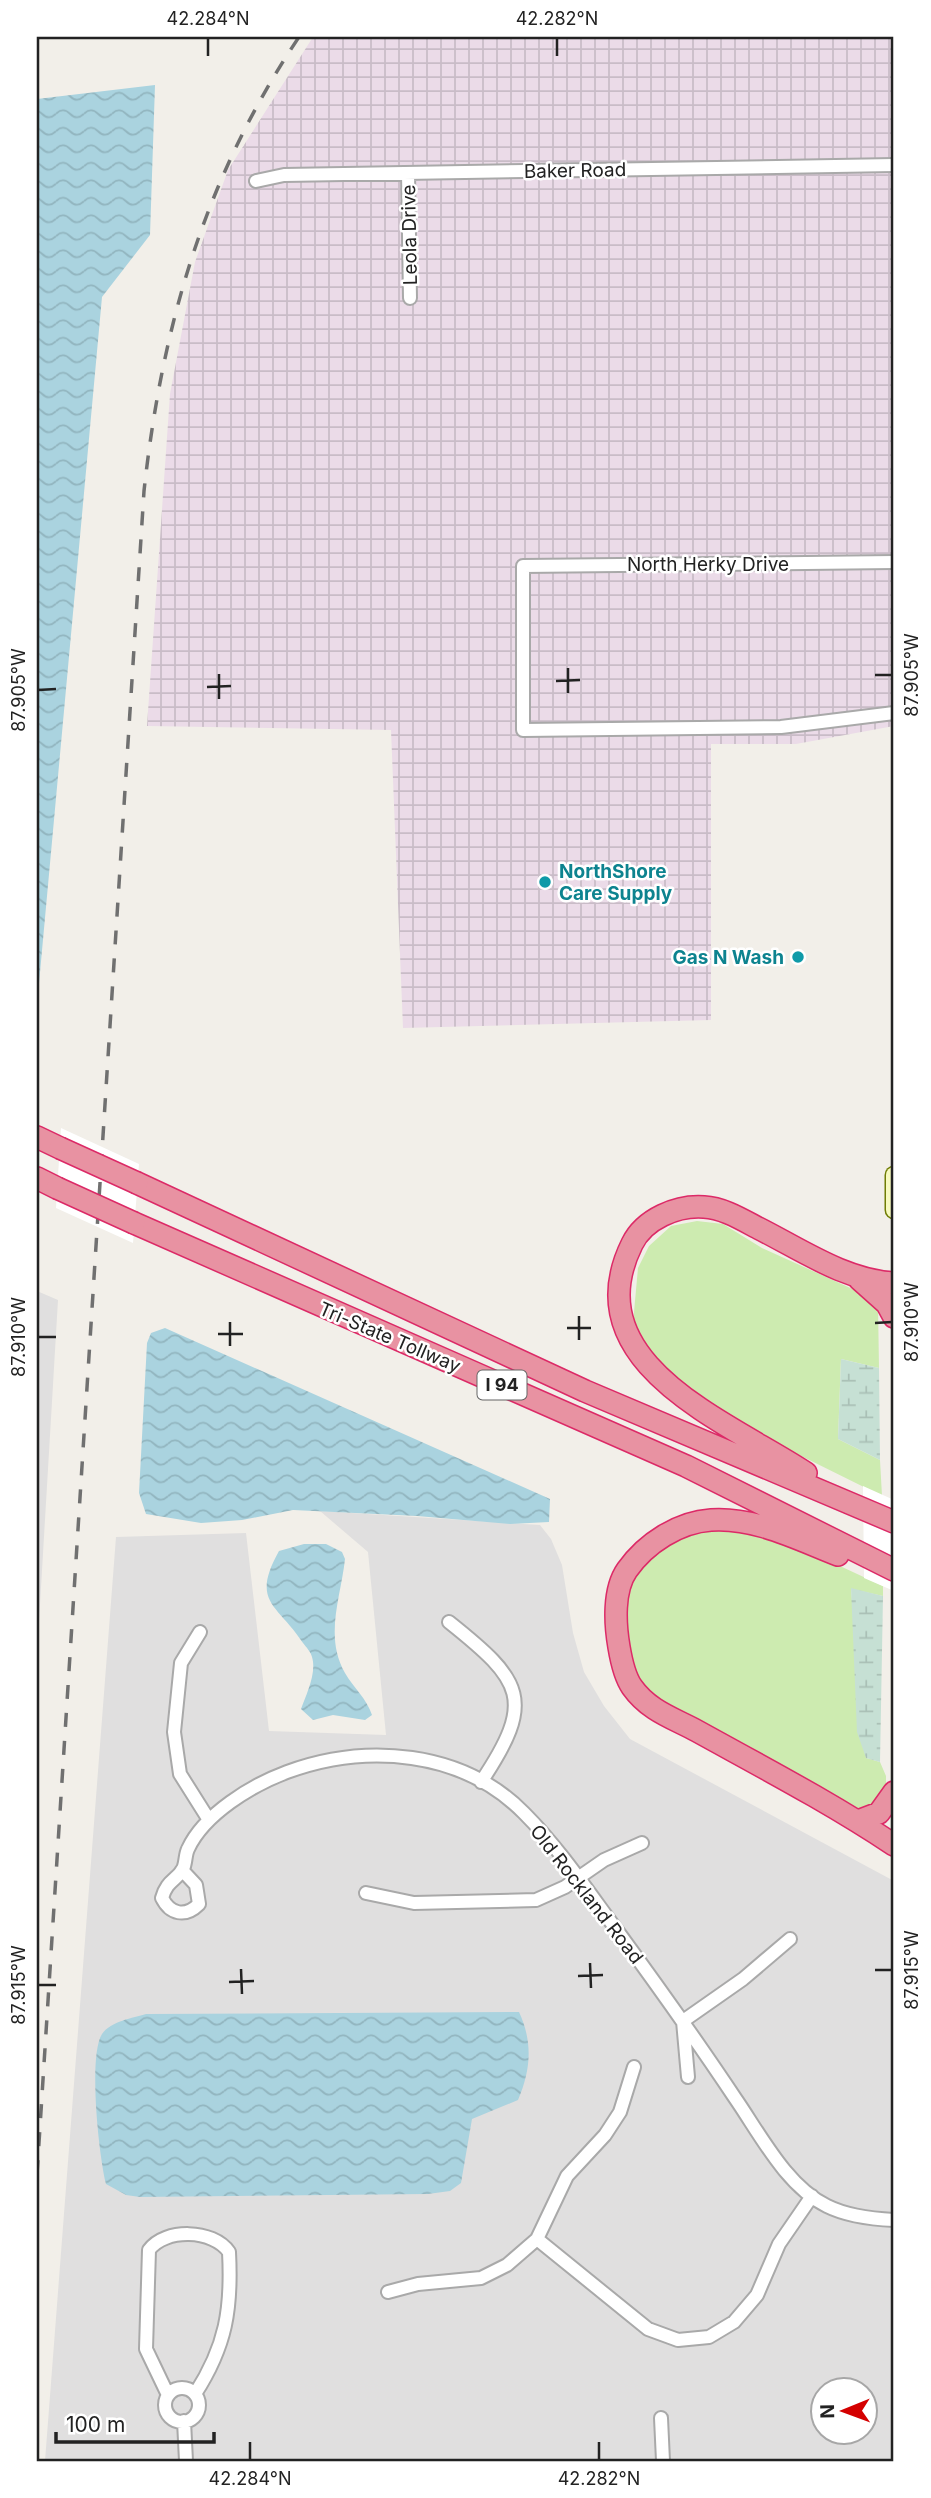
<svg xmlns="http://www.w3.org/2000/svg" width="931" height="2498" viewBox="0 0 931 2498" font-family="Inter,sans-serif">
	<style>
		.residential { fill: #e0dfdf; fill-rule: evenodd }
		.industrial { fill: url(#industrial-grid) }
		.grass { fill: #cdebb0 }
		.wetland { fill: url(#wetland-marsh) }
		.water { fill: url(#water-waves) }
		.pier { fill: #fff }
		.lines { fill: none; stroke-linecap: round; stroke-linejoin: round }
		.minor-casing { stroke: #a9a9a9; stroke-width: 16 }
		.secondary-casing { stroke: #707d05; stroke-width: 19 }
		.motorway-casing { stroke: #dc2a67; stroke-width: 24 }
		.minor { stroke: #fff; stroke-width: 12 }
		.secondary { stroke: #f7fabf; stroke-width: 16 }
		.motorway { stroke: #e892a2; stroke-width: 21 }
		.rail { stroke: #707070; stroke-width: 3.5; stroke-dasharray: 14 14; stroke-linecap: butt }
		.motorway-bridge-casing { stroke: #dc2a67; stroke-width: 24; stroke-linecap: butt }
		.motorway-bridge { stroke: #e892a2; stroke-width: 21 }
		.ticks { fill: none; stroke: #222; stroke-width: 2.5 }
		.culture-dot { fill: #0f9aa8; stroke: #fff; stroke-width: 2.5 }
		.labels { text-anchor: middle; stroke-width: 5; stroke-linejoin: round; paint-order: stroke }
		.shield { fill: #fff; stroke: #646464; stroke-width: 2 }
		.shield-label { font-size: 18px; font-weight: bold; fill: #222 }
		.street-label { font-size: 19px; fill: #222; stroke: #fff }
		.culture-label { font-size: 19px; font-weight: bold; fill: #0d838f; stroke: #fff; text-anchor: start }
		.neatline { fill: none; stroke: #222; stroke-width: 2.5 }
		.ticks-label { font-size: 18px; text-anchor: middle; fill: #222 }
	</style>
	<defs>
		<pattern id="industrial-grid" width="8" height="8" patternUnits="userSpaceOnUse" patternTransform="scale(1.75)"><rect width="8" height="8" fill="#ebdbe8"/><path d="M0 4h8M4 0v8" fill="none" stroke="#c9bcc7"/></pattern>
		<pattern id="wetland-marsh" width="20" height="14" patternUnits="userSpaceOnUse" patternTransform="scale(1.75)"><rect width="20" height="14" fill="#c6e0d4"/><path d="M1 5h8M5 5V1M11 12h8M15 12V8" fill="none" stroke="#aac0b6"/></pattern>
		<pattern id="water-waves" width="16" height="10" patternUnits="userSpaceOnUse" patternTransform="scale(1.75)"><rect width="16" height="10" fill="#aad3df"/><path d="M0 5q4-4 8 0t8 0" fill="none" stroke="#92b5bf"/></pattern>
	</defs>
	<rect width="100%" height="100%" fill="#f2efe9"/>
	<path class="residential" d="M37,1291L58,1300L37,1655Z
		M320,1511L540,1525L551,1539L562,1565L573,1633L584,1672L604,1706L630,1739L894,1881V2461H45L116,1537L246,1533L269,1731L386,1735L368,1552ZM822,2390H864V2432H822Z"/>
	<path class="industrial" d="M313,37H894V726L796,744H711V1020L403,1028L391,730L147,726L170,394L195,262L228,170Z"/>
	<path class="grass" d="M697,1221L723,1224L762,1248L868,1296L878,1305L879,1368L841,1359L838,1439L880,1460L882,1496L771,1441L693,1395L654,1366L633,1323L638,1268L649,1246L671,1226Z
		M722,1524L797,1546L883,1586V1596L851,1589L866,1758L880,1762L886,1776V1789L868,1809L841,1811L634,1685L619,1601L653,1548L670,1536Z"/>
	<path class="wetland" d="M841,1359L879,1368L880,1460L838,1439Z
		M851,1588L883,1596L880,1762L866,1758L857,1732Z"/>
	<path class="water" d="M155,85L150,235L102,297L37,1005V99Z
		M165,1328L550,1499L549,1522L510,1524L417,1516L293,1510L242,1520L201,1523L146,1514L139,1493L147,1343L151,1333Z
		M304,1544H326L342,1552L345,1559C341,1597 324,1636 345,1673C353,1687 367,1699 372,1715L365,1720L333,1715L313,1720L301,1709C306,1695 317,1673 312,1657C311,1652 306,1647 303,1643C278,1604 250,1603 279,1551Z
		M519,2012C533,2042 531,2070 518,2100L472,2119L461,2183L450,2191L428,2194L140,2197L126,2195L106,2184C99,2157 88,2056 102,2034C111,2021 133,2018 146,2014Z"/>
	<path class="pier" d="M61,1128L139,1164L133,1243L56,1208Z
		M863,1486L894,1500V1591L864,1578Z"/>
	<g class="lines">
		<defs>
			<path id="minor" d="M408,173L410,298
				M256,181L284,175L894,165
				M894,562L523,566V730L781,727L894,713
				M449,1622C523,1681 536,1700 481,1782
				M200,1632L181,1663L174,1732L180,1774L209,1820
				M182,1870L196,1885L199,1904C185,1918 170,1914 162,1898C167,1880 176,1881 183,1869C186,1863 185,1855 188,1849C204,1814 252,1785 287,1772C366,1743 462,1750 524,1813C559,1848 587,1890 616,1929C657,1985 697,2041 735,2098C760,2134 786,2186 827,2206C847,2216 873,2219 894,2220
				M366,1893L414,1903L536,1900L565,1887L604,1860L642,1843
				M688,2077L683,2021L743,1979L790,1939
				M537,2239L648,2329L678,2340L709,2337L734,2322L757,2295L779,2244L812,2196
				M388,2292L418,2284L481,2278L507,2265L537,2239L567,2176L605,2135L620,2112L634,2067
				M165 2405a17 17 0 1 1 34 0a17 17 0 1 1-34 0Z
				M168,2395L146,2349L149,2250C165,2228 213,2229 229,2252C232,2309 226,2346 195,2394
				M661,2418L663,2461
				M184,2421L186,2461"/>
			<path id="secondary" d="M894,1175V1210"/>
			<path id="motorway" d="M37,1137L60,1148
				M37,1178L57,1188
				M137,1183L585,1391L894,1522
				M134,1223L686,1466L894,1570
				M859,1279L887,1304L894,1317
				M806,1473C729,1422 573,1364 632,1244C644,1219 677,1205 704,1207C723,1208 741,1219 758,1228C800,1249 846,1281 894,1283
				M838,1555C797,1539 755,1517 711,1520C679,1522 646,1543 627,1570C613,1590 615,1624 619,1647C621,1659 625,1677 632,1687C649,1711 673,1718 697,1731C764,1768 831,1803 894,1845
				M858,1821L879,1813L894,1792"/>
		</defs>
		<use href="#minor" class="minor-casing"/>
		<use href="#secondary" class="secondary-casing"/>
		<use href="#motorway" class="motorway-casing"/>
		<use href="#minor" class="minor"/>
		<use href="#secondary" class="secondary"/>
		<use href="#motorway" class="motorway"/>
		<path class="rail" d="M37,2174L144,491C162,325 205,177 299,37"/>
		<defs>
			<path id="motorway-bridge" d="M60,1148L137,1183
				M57,1188L134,1223"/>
		</defs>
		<use href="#motorway-bridge" class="motorway-bridge-casing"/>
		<use href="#motorway-bridge" class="motorway-bridge"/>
	</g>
	<path class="ticks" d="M208,38V56M557,38V56M568,668V693M219,674V699M875,675H892M556,681L580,680M207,687L231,686M38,690L56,689M579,1316V1340M230,1322V1346M875,1323L892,1322M567,1328H591M218,1334H243M38,1337H56M590,1963L591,1988M241,1969L242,1994M875,1970H892M578,1976L603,1975M229,1982L254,1981M38,1985H56M250,2442V2460M599,2442V2460"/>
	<g class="culture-dot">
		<circle cx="545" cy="882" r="7"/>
		<circle cx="798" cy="957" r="7"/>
	</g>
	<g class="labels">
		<rect class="shield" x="477.5" y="1370.5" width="49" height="29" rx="5"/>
		<g class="shield-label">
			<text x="502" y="1391">I 94</text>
		</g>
		<g class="street-label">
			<text transform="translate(575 170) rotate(-1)" y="7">Baker Road</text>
			<text transform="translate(409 235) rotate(-91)" y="7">Leola Drive</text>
			<text x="708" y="571">North Herky Drive</text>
			<text transform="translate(390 1337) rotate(23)" y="7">Tri-State Tollway</text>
			<text transform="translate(587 1894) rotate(52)" y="7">Old Rockland Road</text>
		</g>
		<g class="culture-label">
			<text x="559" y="878">NorthShore<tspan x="559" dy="22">Care Supply</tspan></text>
			<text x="784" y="964" text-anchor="end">Gas N Wash</text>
		</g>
	</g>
	<rect width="931" height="2498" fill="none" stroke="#ffffff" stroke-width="77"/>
	<g transform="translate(844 2411) rotate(269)"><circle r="33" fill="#ffffff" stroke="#a7a7a7" stroke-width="2"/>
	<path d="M0-5L12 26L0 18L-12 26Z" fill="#d40000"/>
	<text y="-10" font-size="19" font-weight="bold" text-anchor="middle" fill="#222222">N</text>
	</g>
	<path d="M56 2432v10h158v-10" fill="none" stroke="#222222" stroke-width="3.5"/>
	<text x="66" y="2432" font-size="21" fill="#222222" stroke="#ffffff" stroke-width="5" paint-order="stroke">100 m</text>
	<rect x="38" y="38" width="854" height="2422" class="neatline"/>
	<g class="ticks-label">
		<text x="208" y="25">42.284°N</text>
		<text x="557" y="25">42.282°N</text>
		<text transform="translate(912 675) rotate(-90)" y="6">87.905°W</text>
		<text transform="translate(19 690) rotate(-90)" y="6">87.905°W</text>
		<text transform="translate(912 1322) rotate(-90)" y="6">87.910°W</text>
		<text transform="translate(19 1337) rotate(-90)" y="6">87.910°W</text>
		<text transform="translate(912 1970) rotate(-90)" y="6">87.915°W</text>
		<text transform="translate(19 1985) rotate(-90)" y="6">87.915°W</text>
		<text x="250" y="2485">42.284°N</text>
		<text x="599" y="2485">42.282°N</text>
	</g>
</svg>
